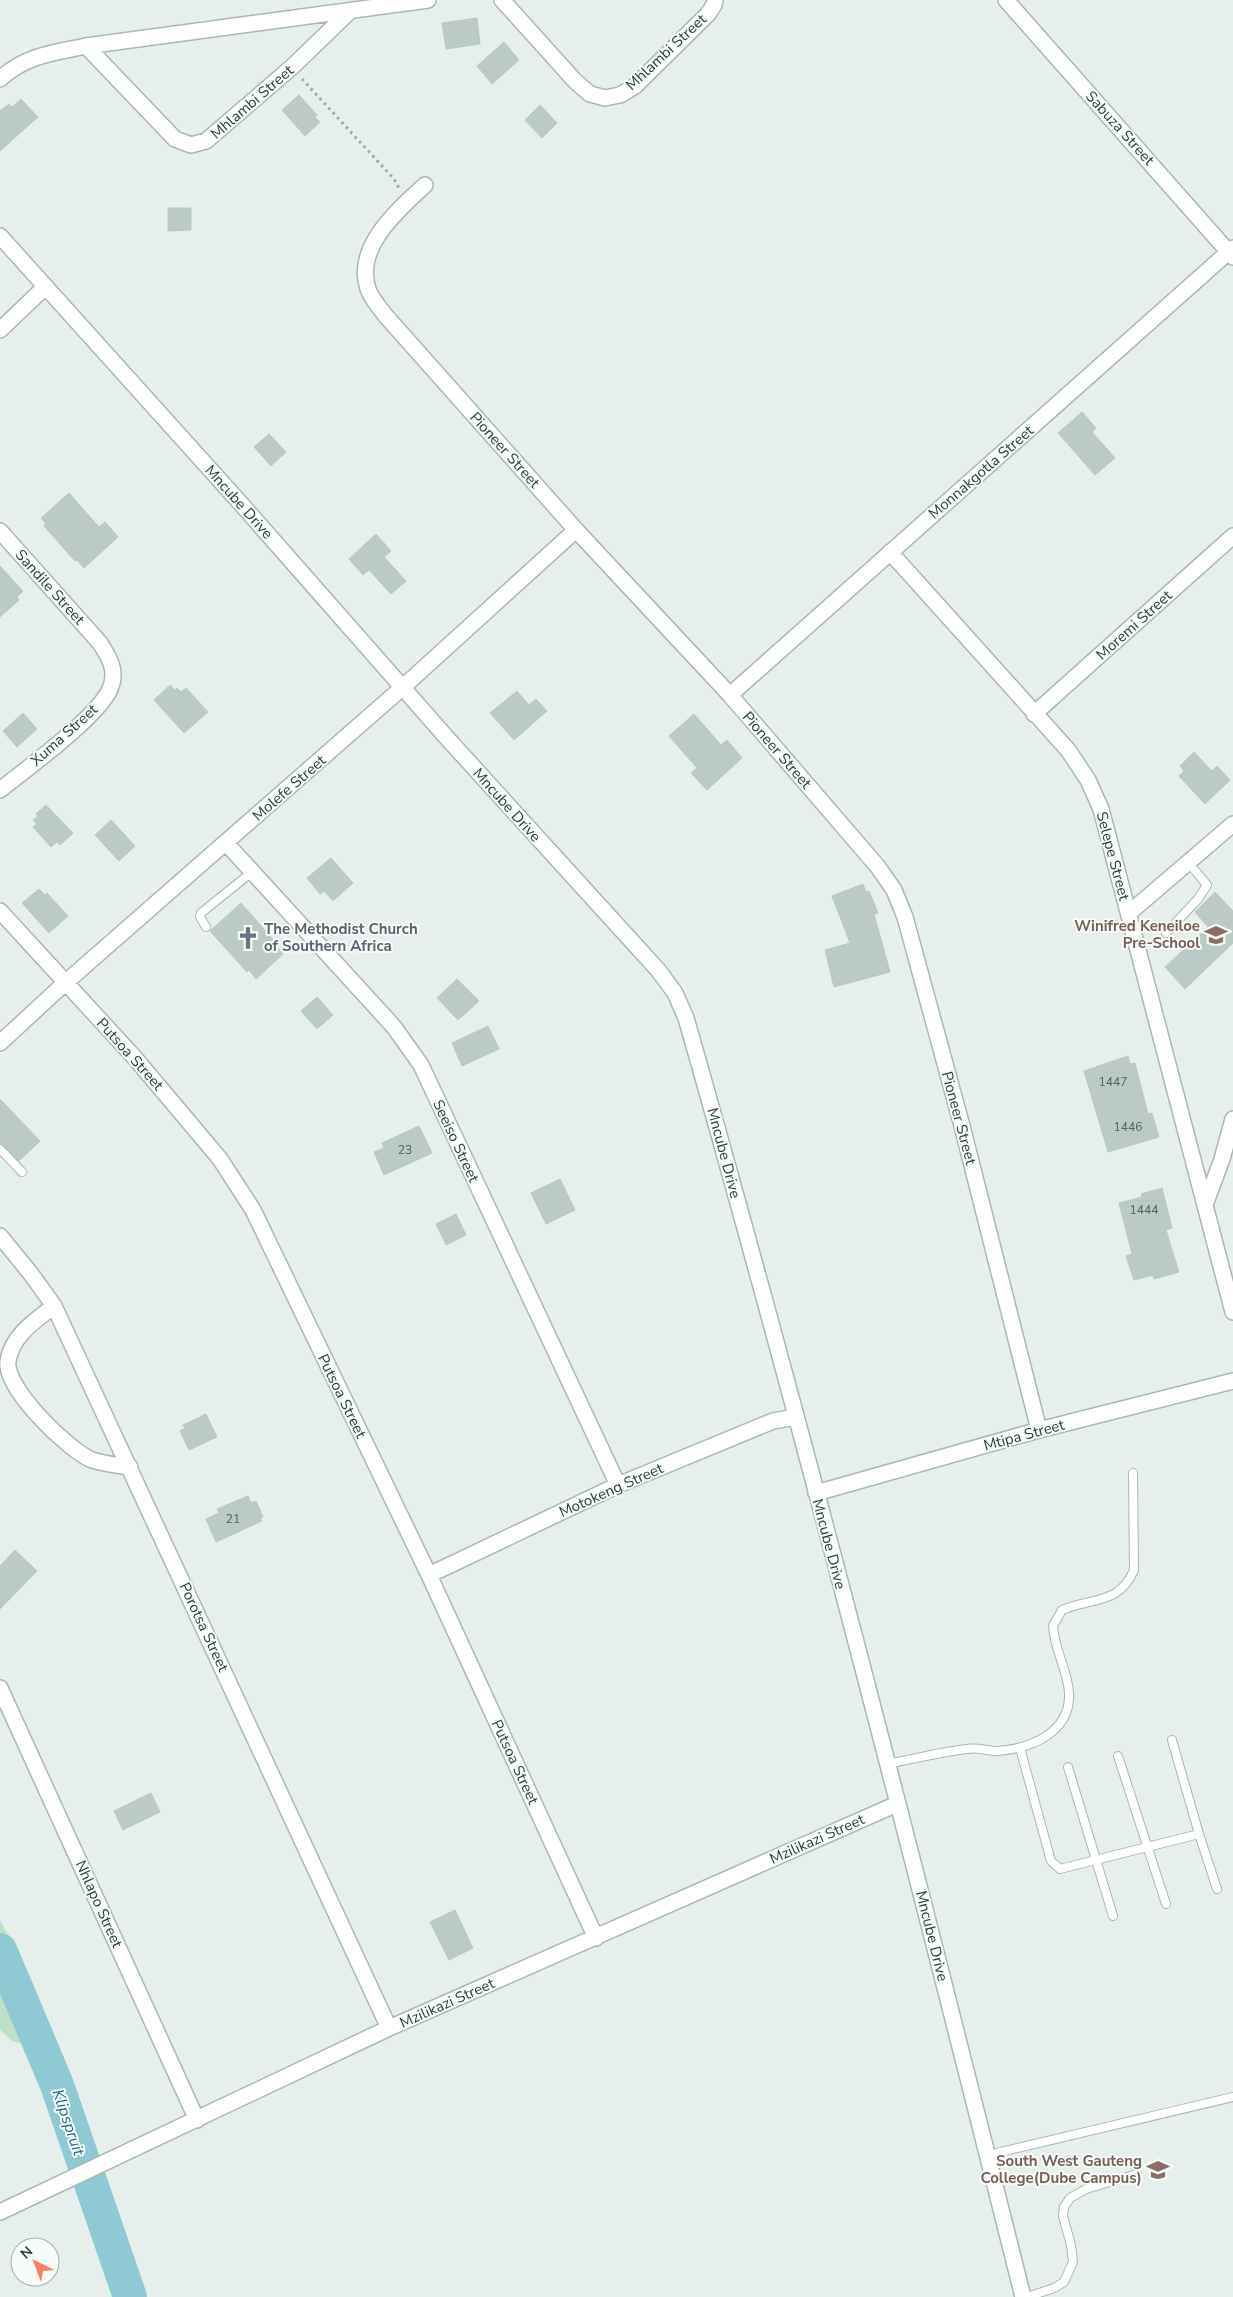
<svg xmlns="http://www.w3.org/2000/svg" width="1233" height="2297" viewBox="0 0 1233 2297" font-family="'Nunito Sans',sans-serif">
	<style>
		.green { fill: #bfe0c8 }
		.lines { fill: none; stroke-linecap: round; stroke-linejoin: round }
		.river { stroke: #8ec9d4; stroke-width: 34 }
		.building { fill: #bbcac4; stroke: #b8c9c2 }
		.lane-casing { stroke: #a8b8b2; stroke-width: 10 }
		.street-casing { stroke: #a8b8b2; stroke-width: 18 }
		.secondary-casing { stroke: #a4bbb3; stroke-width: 18 }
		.path { stroke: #86b3a5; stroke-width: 3; stroke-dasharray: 2.5 4; stroke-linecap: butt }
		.lane { stroke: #fff; stroke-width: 8 }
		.street { stroke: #fff; stroke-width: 15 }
		.secondary { stroke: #fff; stroke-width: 15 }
		.labels { text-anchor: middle; stroke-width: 4; stroke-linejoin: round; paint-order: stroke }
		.number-label { font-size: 12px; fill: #4a645c }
		.street-label { font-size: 15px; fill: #24423a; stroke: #f7fbf9 }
		.education-label { font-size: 15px; font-weight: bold; fill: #785e54; stroke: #f7fbf9; text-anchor: end }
		.worship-label { font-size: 15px; font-weight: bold; fill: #5b616d; stroke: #f7fbf9; text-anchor: start }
		.water-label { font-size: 16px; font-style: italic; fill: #1c6f80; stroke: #f7fbf9 }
	</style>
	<rect width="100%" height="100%" fill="#e6efeb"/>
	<path class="green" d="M0,1920L29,1974L66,2063L42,2049L12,2041L0,2030Z"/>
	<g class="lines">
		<path class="river" d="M0,1950L57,2085L130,2297"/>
	</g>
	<path class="building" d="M477,18L480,44L446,49L442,23Z
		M504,42L519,60L492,84L477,66Z
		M299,95L317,115L315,117L320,122L305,136L282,110Z
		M21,99L38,117L0,151V111L9,104L12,107Z
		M540,105L557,123L542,138L525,120Z
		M168,208H191V230L168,231Z
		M1082,412L1096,428L1092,432L1115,458L1095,475L1058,433Z
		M269,434L286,452L271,466L254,447Z
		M69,493L99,527L105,522L118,537L84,568L77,560L75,561L44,526L46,524L41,518Z
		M376,534L391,551L384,557L406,581L391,594L369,570L363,575L349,559Z
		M0,566L23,591L17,597L19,600L0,617Z
		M170,685L175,690L177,688L181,692L186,688L208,712L184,733L154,700Z
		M517,691L529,705L536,699L547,711L514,740L490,713Z
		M23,713L37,729L17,747L3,731Z
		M694,714L721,745L727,740L742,758L707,790L691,773L697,768L669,736Z
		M1194,752L1212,771L1217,766L1230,780L1205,804L1179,776L1184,771L1180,766Z
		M46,805L73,833L60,845L57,842L51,847L33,827L37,824L33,820L38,816L36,814Z
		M111,820L135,846L119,861L95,835Z
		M331,858L353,883L333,901L324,891L320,894L307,878Z
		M863,884L866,892L869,891L878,913L874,914L890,972L834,987L825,950L850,943L832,896Z
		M39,889L45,895L47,893L68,916L49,933L22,903Z
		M1215,892L1233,911V943L1185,989L1165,967L1208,927L1195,912Z
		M241,903L278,945L276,946L283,954L256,979L249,970L247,972L210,931Z
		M457,979L479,1001L458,1020L437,998Z
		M317,997L333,1015L317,1029L301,1011Z
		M488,1026L499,1049L462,1066L452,1043Z
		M1128,1056L1130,1064L1135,1063L1148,1114L1152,1113L1159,1137L1108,1152L1084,1071Z
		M0,1099L40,1141L19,1161L0,1143Z
		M419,1126L432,1153L384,1175L374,1152L384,1148L382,1143Z
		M560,1179L575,1210L546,1224L531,1193Z
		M1162,1188L1172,1228L1166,1230L1179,1272L1154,1279L1153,1275L1134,1280L1126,1256L1132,1254L1119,1203L1142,1197L1141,1194Z
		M456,1214L466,1235L446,1245L436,1224Z
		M206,1414L217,1437L189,1450L180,1431L185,1428L183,1425Z
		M248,1496L251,1503L256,1501L263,1517L260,1518L262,1521L216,1542L206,1519L219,1513L217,1509Z
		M15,1550L37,1571L0,1609V1566Z
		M151,1793L160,1812L123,1830L114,1811Z
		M455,1910L473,1948L449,1960L430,1922Z"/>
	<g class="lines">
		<defs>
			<path id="lane" d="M206,927L200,917L201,913L252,872
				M1166,933L1198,899L1207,885L1188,862
				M0,1149L22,1172
				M1172,1740L1199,1834L1217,1889
				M1020,1748L1051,1861L1060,1869L1199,1834
				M1118,1756L1166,1904
				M887,1764C914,1759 940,1752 967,1749C977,1747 987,1751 997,1751C1031,1749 1071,1732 1069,1693C1068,1671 1054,1649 1053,1626L1062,1610C1093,1597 1119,1605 1134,1570L1133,1473
				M1068,1767L1113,1916
				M988,2155L1233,2097
				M1027,2297L1054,2288L1064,2282L1073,2262L1071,2245L1063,2216L1064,2207L1070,2198L1086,2189L1137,2174"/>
			<path id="street" d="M502,0L575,81L590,94L605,98L620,95L635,86L708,14L714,5L715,0
				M1006,0L1233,257
				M86,46L175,139L191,145L206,141L292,67L349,12
				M0,79C26,55 53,53 86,46L428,0
				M425,185C398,210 354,247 368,289C371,298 379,307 385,315L576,530L730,695L878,867L894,890L905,917L962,1126L1039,1430
				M0,330L45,287
				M0,531L100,643C109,657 118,671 110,689C98,717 26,769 0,790
				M890,552L1068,750L1088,780L1101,809L1233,1312
				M730,695L1233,248
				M1034,714L1233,536
				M226,843L394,1027L421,1065L618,1485
				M0,911L135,1058L220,1159L253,1210L429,1575L596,1938
				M1129,913L1233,824
				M0,1043L65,983L403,687L576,530
				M1205,1205L1222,1159L1233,1119
				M0,1236L31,1274L54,1306L389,2028
				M54,1306C35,1321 12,1335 8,1361C4,1388 68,1450 92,1460C104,1464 118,1465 130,1467
				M429,1575L618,1485L773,1421L796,1417
				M0,1688L197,2120
				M0,2212L389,2028L897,1804"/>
			<path id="secondary" d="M0,236L243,506L447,738L658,970L675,993L686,1018C807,1442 916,1870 1023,2297
				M816,1493L1039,1430L1233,1381"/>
		</defs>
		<use href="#lane" class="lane-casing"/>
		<use href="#street" class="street-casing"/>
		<use href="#secondary" class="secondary-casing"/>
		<path class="path" d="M302,79L394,179L399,188"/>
		<use href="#lane" class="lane"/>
		<use href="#street" class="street"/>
		<use href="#secondary" class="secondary"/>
	</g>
	<defs>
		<symbol id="school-bare" viewBox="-9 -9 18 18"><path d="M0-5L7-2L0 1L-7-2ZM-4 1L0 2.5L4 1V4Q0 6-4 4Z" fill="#8d6e63" stroke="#f7fbf9" stroke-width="2.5" paint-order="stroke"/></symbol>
		<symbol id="church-bare" viewBox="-9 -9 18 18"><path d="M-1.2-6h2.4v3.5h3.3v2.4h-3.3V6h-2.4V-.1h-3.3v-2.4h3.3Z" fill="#6b7280" stroke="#f7fbf9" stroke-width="2.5" paint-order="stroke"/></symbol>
		<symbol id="university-bare" viewBox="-9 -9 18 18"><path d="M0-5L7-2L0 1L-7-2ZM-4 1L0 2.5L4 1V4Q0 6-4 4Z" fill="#8d6e63" stroke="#f7fbf9" stroke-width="2.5" paint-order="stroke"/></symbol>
	</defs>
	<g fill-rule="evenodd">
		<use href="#school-bare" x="1200" y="919" width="32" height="32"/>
		<use href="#church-bare" x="232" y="922" width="32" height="32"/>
		<use href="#university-bare" x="1142" y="2154" width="32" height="32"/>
	</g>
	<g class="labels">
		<g class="number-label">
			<text x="1113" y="1086">1447</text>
			<text x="1128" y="1131">1446</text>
			<text x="405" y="1154">23</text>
			<text x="1144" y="1214">1444</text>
			<text x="233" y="1523">21</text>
		</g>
		<g class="street-label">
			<text transform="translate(666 52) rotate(-43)" y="5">Mhlambi Street</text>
			<text transform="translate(252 102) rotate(-41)" y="5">Mhlambi Street</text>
			<text transform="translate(1120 128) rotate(48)" y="5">Sabuza Street</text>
			<text transform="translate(505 450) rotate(48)" y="5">Pioneer Street</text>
			<text transform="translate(981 472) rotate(-41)" y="5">Monnakgotla Street</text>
			<text transform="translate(239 502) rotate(48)" y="5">Mncube Drive</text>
			<text transform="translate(50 587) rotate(48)" y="5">Sandile Street</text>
			<text transform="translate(1134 625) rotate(-42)" y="5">Moremi Street</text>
			<text transform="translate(64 735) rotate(-42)" y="5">Xuma Street</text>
			<text transform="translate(777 750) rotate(49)" y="5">Pioneer Street</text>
			<text transform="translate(289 788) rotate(-41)" y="5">Molefe Street</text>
			<text transform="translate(507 805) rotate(48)" y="5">Mncube Drive</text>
			<text transform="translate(1113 856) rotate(75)" y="5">Selepe Street</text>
			<text transform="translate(130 1054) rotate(48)" y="5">Putsoa Street</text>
			<text transform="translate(959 1118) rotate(75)" y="5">Pioneer Street</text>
			<text transform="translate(456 1141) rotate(65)" y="5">Seeiso Street</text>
			<text transform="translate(724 1153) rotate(75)" y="5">Mncube Drive</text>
			<text transform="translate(342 1396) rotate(64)" y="5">Putsoa Street</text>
			<text transform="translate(1024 1435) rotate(-15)" y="5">Mtipa Street</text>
			<text transform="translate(611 1490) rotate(-24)" y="5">Motokeng Street</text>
			<text transform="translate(829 1544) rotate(75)" y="5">Mncube Drive</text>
			<text transform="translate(204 1627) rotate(65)" y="5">Porotsa Street</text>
			<text transform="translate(515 1762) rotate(65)" y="5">Putsoa Street</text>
			<text transform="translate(817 1839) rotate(-24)" y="5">Mzilikazi Street</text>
			<text transform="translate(99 1904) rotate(66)" y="5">Nhlapo Street</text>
			<text transform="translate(932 1936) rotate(76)" y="5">Mncube Drive</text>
			<text transform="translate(447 2003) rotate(-24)" y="5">Mzilikazi Street</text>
		</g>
		<g class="education-label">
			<text x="1200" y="931">Winifred Keneiloe<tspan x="1200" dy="17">Pre-School</tspan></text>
			<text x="1142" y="2166">South West Gauteng<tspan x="1142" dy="17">College(Dube Campus)</tspan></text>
		</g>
		<g class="worship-label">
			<text x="264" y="934">The Methodist Church<tspan x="264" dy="17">of Southern Africa</tspan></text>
		</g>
		<g class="water-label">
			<text transform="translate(69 2122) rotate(71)" y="6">Klipspruit</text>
		</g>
	</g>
	<g transform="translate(35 2262) rotate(318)"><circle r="24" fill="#f7fbf9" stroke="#a3b1ad"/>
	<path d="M0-4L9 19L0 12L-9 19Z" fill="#f4845f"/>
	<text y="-8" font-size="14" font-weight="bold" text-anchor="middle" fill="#24423a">N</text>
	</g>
</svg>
